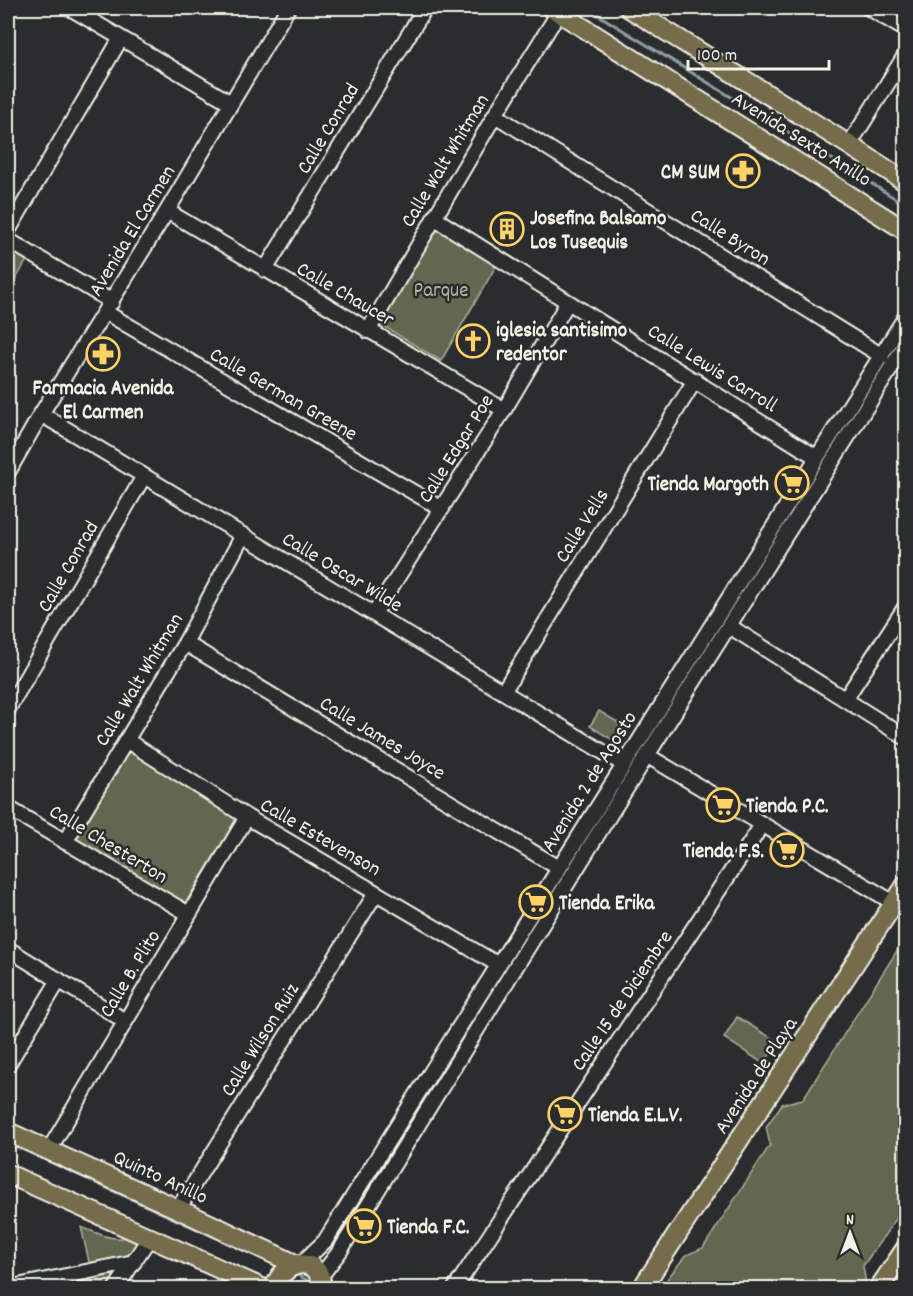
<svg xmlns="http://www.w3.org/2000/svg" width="913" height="1296" viewBox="0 0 913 1296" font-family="Dekko,sans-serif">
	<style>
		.green { fill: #61694f; stroke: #aaad9c; stroke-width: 1.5 }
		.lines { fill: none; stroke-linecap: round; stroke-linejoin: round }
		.stream { stroke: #909ca1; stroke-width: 3 }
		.minor-casing { stroke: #f4f1e8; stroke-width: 18 }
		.major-casing { stroke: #f4f1e8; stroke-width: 22 }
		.minor { stroke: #2a2d2e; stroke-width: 14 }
		.major { stroke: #746c4b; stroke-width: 18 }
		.labels { text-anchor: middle; stroke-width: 5; stroke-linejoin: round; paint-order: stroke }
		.street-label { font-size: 21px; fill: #f4f1e8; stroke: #2a2d2e }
		.poi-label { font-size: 21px; font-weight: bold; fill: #f4f1e8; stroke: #2a2d2e; text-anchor: start }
		.park-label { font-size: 21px; fill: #b2b4a3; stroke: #2a2d2e }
	</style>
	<rect width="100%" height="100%" fill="#2a2d2e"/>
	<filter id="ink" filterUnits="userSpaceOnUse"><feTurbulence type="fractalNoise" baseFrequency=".0167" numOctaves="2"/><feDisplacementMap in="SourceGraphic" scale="12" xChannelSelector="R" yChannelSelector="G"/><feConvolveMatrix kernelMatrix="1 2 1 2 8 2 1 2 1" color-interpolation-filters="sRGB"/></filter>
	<g filter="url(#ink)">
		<path class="green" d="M440,222L499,261L441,361L380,324Z
			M8,246L28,258L8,293Z
			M599,711L627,728L617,743L590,726Z
			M126,748L238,817L184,905L72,839Z
			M905,938V1206L863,1266L866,1284L863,1288H660L686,1255L703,1248L770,1145L766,1127L782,1104L803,1099Z
			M737,1017L778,1042L764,1064L724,1038Z
			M81,1227C98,1233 115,1243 132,1236L140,1242L134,1256L90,1266Z
			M111,1272L118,1273L120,1277L112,1288H60L59,1282Z"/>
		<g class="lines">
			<path class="stream" d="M587,8L906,205
				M8,1143L274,1264
				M295,1274L313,1283"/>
			<defs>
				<path id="minor" d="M70,8L231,103
					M869,8L906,30
					M495,115L882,356
					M849,145L906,54
					M167,211L504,410
					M434,218L816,457
					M8,231L121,38
					M8,240L112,302
					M265,270L425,8
					M105,312L442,509
					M368,331L495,115L559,12
					M41,414L623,764
					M8,472L41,414L167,211L288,8
					M374,614L504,410L568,302
					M729,626L906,738
					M185,643L559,868
					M503,692L695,380
					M846,698L906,606
					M8,709L144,476
					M126,740L247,817L497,964
					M648,756L894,903
					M8,808L189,914
					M65,842L185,643L243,535
					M8,949L125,1021
					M8,1064L59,980
					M49,1150L247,817
					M178,1209L376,893
					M302,1263L325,1241L906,316
					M320,1277L340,1251L604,824L906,344
					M8,1288L134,1262
					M116,1288L150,1237
					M455,1288L762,825"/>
				<path id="major" d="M552,8L906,231
					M629,8L849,145L906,182
					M8,1132L178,1209L295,1264
					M8,1174L262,1288
					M274,1288C286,1255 324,1258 321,1288
					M642,1288L906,885
					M879,1288L906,1248"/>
			</defs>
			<use href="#minor" class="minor-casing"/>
			<use href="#major" class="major-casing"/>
			<use href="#minor" class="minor"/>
			<use href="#major" class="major"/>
		</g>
	</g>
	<defs>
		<symbol id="pharmacy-ring" viewBox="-11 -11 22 22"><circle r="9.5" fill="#2a2d2e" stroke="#ffd166" stroke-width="1.5"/><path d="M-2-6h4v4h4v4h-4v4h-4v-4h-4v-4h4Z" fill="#ffd166"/></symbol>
		<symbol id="building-ring" viewBox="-11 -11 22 22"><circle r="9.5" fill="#2a2d2e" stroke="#ffd166" stroke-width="1.5"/><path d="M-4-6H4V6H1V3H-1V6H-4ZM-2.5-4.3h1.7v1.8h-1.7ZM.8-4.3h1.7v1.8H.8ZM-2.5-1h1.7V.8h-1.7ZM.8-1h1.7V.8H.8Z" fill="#ffd166"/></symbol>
		<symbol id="church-ring" viewBox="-11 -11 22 22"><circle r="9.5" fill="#2a2d2e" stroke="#ffd166" stroke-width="1.5"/><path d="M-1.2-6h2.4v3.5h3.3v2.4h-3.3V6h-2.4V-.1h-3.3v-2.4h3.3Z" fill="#ffd166"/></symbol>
		<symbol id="supermarket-ring" viewBox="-11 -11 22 22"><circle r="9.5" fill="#2a2d2e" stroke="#ffd166" stroke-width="1.5"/><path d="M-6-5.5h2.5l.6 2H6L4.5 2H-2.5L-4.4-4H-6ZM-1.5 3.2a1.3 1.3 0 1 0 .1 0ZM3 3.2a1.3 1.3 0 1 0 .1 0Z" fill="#ffd166"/></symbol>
	</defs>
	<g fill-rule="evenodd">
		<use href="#pharmacy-ring" x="724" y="152" width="38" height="38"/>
		<use href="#building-ring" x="488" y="210" width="38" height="38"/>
		<use href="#church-ring" x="454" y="322" width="38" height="38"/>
		<use href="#pharmacy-ring" x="84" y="335" width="38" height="38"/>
		<use href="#supermarket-ring" x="773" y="464" width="38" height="38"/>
		<use href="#supermarket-ring" x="704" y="786" width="38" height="38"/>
		<use href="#supermarket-ring" x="768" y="831" width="38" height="38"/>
		<use href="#supermarket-ring" x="517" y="883" width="38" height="38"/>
		<use href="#supermarket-ring" x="546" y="1095" width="38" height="38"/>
		<use href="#supermarket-ring" x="345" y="1207" width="38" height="38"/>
	</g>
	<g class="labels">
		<g class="street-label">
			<text transform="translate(327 128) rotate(-59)" y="7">Calle Conrad</text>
			<text transform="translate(802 138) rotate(32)" y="7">Avenida Sexto Anillo</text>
			<text transform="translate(444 160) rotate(-59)" y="7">Calle Walt Whitman</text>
			<text transform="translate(131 230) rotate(-59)" y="7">Avenida El Carmen</text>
			<text transform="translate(731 236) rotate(32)" y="7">Calle Byron</text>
			<text transform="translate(346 293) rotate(30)" y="7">Calle Chaucer</text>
			<text transform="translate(713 367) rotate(32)" y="7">Calle Lewis Carroll</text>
			<text transform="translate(284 393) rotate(30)" y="7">Calle German Greene</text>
			<text transform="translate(455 448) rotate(-58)" y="7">Calle Edgar Poe</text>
			<text transform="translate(581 525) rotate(-58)" y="7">Calle Vells</text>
			<text transform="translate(67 566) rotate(-60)" y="7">Calle Conrad</text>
			<text transform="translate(343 571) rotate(31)" y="7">Calle Oscar Wilde</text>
			<text transform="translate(138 679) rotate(-59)" y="7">Calle Walt Whitman</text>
			<text transform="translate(383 737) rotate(31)" y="7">Calle James Joyce</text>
			<text transform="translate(588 781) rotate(-58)" y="7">Avenida 2 de Agosto</text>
			<text transform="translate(321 836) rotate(30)" y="7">Calle Estevenson</text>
			<text transform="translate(109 843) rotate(31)" y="7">Calle Chesterton</text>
			<text transform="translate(129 973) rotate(-59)" y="7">Calle B. Plito</text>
			<text transform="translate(621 1000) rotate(-56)" y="7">Calle 15 de Diciembre</text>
			<text transform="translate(259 1039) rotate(-58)" y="7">Calle Wilson Ruiz</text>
			<text transform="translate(755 1075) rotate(-57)" y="7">Avenida de Playa</text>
			<text transform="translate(161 1176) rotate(25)" y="7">Quinto Anillo</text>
		</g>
		<g class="poi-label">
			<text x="720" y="178" text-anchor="end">CM SUM</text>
			<text x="530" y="224">Josefina Balsamo<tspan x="530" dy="24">Los Tusequis</tspan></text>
			<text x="496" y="336">iglesia santisimo<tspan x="496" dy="24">redentor</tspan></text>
			<text x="103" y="394" text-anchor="middle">Farmacia Avenida<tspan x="103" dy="24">El Carmen</tspan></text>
			<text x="769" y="490" text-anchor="end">Tienda Margoth</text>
			<text x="746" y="812">Tienda P.C.</text>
			<text x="764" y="857" text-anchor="end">Tienda F.S.</text>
			<text x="559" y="909">Tienda Erika</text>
			<text x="588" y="1121">Tienda E.L.V.</text>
			<text x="387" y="1233">Tienda F.C.</text>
		</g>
		<g class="park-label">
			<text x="441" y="296">Parque</text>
		</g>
	</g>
	<rect width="913" height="1296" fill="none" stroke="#2a2d2e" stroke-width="30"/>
	<rect x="15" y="15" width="883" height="1266" fill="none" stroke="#f4f1e8" stroke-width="2" filter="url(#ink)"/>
	<g transform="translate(850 1233)" stroke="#2a2d2e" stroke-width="4.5" paint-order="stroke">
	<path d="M0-4.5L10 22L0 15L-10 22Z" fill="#f4f1e8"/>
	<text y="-9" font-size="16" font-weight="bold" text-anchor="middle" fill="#f4f1e8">N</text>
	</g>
	<path d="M688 60v9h141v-9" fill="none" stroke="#f4f1e8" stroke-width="3"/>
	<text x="697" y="60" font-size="18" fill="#f4f1e8" stroke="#2a2d2e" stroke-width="4.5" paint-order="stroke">100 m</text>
</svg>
